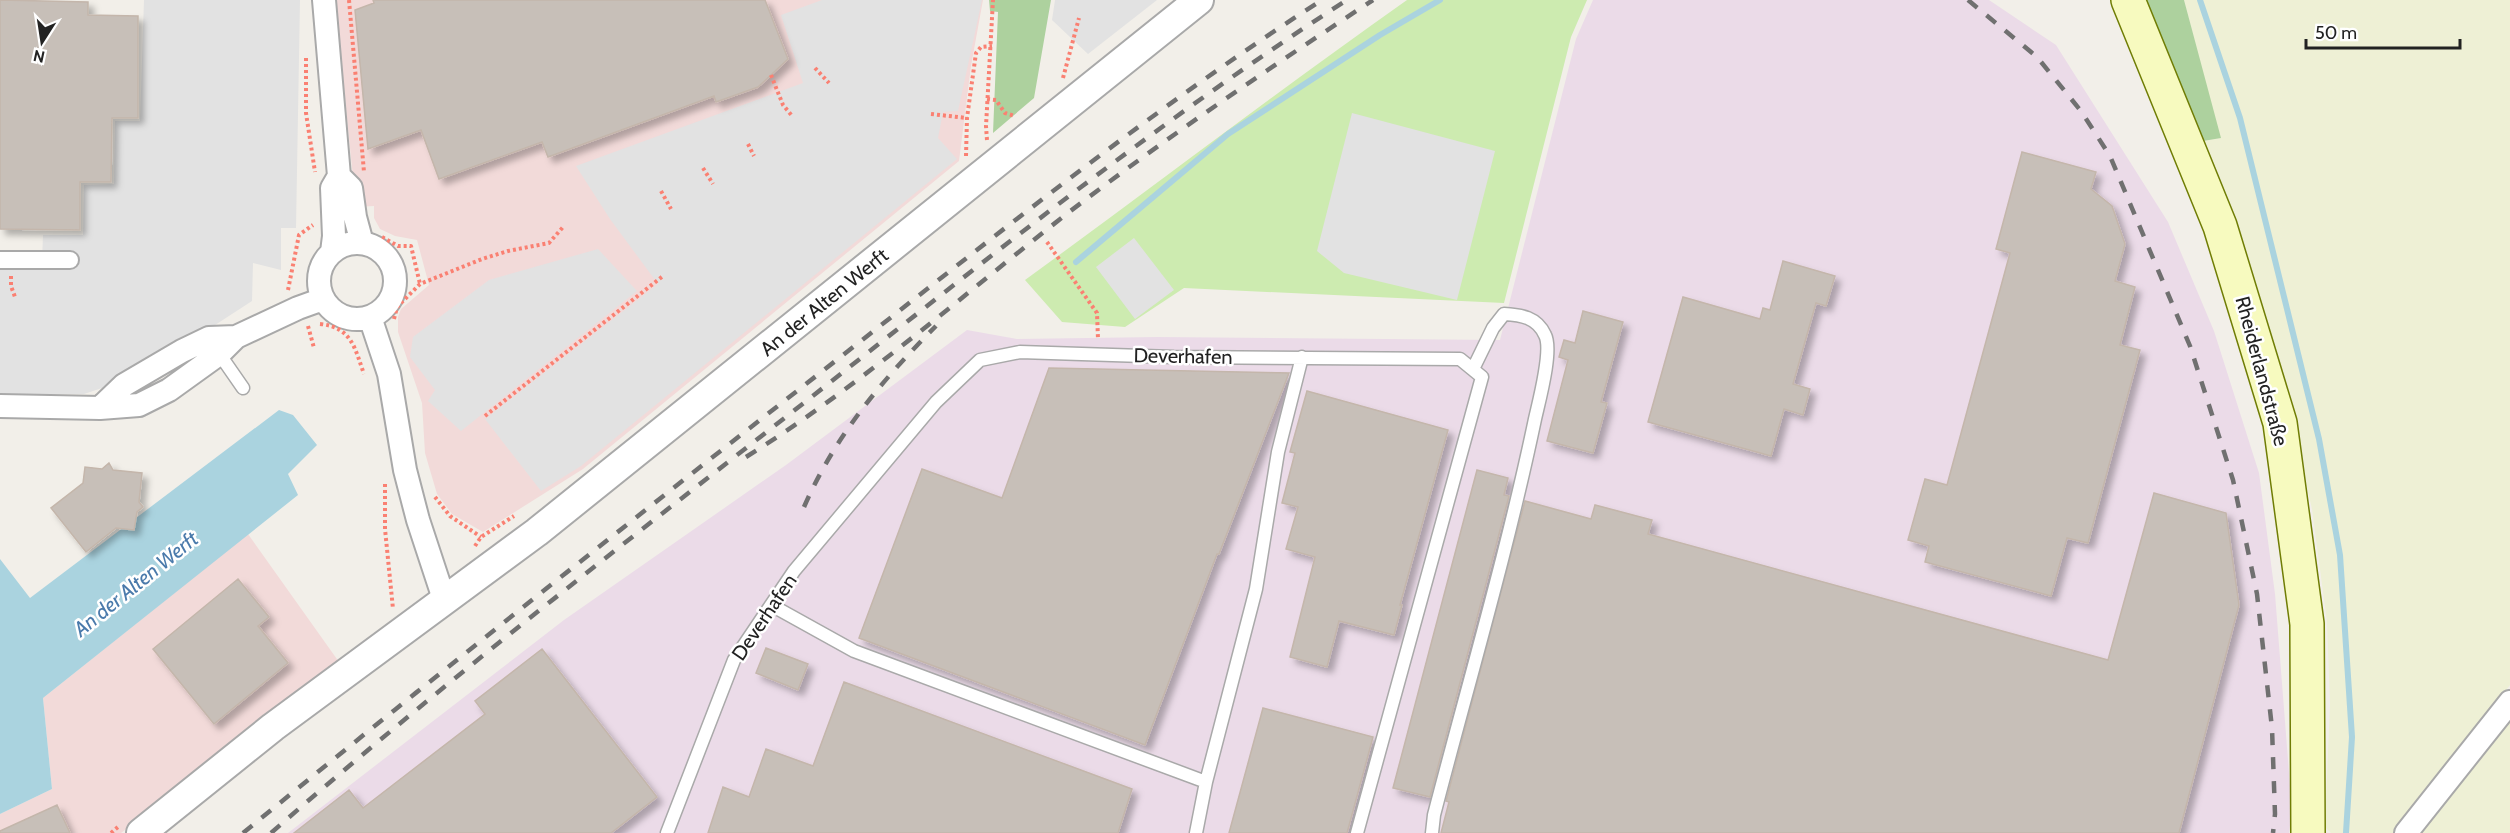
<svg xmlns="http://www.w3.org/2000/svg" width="2510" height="833" viewBox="0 0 2510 833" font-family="Cabin,sans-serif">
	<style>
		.commercial { fill: #f2dad9 }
		.industrial { fill: #ebdbe8 }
		.farmland { fill: #eef0d5 }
		.grass { fill: #cdebb0 }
		.forest { fill: #add19e }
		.parking { fill: #e2e2e2 }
		.water { fill: #aad3df }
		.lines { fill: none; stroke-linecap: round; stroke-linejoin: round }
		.stream { stroke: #aad3df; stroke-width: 6 }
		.building { fill: #c7bfb8; stroke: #c4b6ab; stroke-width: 1.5; filter: url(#shadow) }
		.service-casing { stroke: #a9a9a9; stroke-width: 15 }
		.pedestrian-casing { stroke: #a9a9a9; stroke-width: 20 }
		.minor-casing { stroke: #a9a9a9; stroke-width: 26 }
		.tertiary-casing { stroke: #a9a9a9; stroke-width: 32 }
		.secondary-casing { stroke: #707d05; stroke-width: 36 }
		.path { stroke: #fa8072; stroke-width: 4; stroke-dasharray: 3 3; stroke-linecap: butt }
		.service { stroke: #fff; stroke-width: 12 }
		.pedestrian { stroke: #fff; stroke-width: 16 }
		.minor { stroke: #fff; stroke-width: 22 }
		.tertiary { stroke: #fff; stroke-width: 28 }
		.secondary { stroke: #f7fabf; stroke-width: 33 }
		.rail { stroke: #707070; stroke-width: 4.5; stroke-dasharray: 12 12; stroke-linecap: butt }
		.labels { text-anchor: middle; stroke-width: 5; stroke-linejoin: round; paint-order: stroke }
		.street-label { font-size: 20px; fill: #222; stroke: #fff }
		.water-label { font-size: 21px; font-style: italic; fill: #4a7aab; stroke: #fff }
	</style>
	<defs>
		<filter id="shadow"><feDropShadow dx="5.5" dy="5.5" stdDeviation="3" flood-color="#0004"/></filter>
	</defs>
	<rect width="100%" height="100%" fill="#f2efe9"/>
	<path class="commercial" d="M335,0H983L971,66L959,161L583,469L483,532L452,514L437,494L425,453L422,403L398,332V317L401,309L429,285L417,240L395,236L380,229L374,218V206L356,207Z
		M248,534L339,662L121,833H0V814L52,789L43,698Z"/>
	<path class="industrial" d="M1593,0H1989L2056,45L2168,222L2214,331L2259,473L2275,594L2292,811L2289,833H288L564,620L786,465L967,330L1017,339L1158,337L1500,340L1576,39Z"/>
	<path class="farmland" d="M2184,0H2510V685L2394,833H2331L2325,827L2330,704L2327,622L2312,509L2290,416L2197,142L2220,138Z
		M2510,720V833H2416Z"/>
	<path class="grass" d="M1407,0H1587L1571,37L1504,303L1184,288L1125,327L1062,322L1025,280C1153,187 1278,91 1407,0Z"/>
	<path class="forest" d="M989,0H1051L1034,98L993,133L998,12L990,11Z
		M2142,0H2184L2221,138L2197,142Z"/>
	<path class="parking" d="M144,0H300L296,228H281V270L253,263L252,301L135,377L84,394H0V262H42L43,235H83L84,185L114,184L115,121H140Z
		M822,0H982L958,111L943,112L938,138L957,159L581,466L541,491L485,419L658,284L610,219L576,166L803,83L781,15Z
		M1055,0H1157L1088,54L1052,20Z
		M1352,113L1495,151L1457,300L1344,273L1317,251Z
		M1134,238L1174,290L1135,319L1096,267Z
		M598,249L637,291L461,431L428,401L435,390L410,357L413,337L489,280Z"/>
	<path class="water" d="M279,410L293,415L317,445L288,474L298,495L43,698L52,789L0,814V559L30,598Z"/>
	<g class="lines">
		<path class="stream" d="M2200,0L2240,118L2319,439L2340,555L2352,737L2346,833
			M1076,262L1228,134L1380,35L1440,0"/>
	</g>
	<path class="building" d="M0,0L88,2V15L138,16V118H112L111,182H80V230L0,229Z
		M373,0H765L788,59L758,87L716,102L714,96L548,157L542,142L439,179L421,130L368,149L355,10L374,3Z
		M2022,152L2096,172L2091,189L2112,206L2125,244L2115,281L2135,287L2120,345L2140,350L2088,543L2067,538L2051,596L1925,562L1929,546L1908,540L1925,479L1947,485L2010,253L1996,249Z
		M1783,261L1835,276L1826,306L1816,303L1793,384L1810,389L1803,415L1784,409L1771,456L1648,422L1683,297L1760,319L1763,308L1770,310Z
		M1583,311L1623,322L1601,402L1607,403L1593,453L1547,441L1568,360L1559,357L1564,340L1575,343Z
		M1049,368L1289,373L1219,554H1217L1145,745L859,638L922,469L1002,498Z
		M1307,391L1448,430L1400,605H1402L1394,635L1339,621L1327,667L1290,657L1315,557L1286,549L1298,507L1282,503L1295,453L1290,452Z
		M109,463L113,470L142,473L139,502L143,507L137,512L134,530L116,528L86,552L51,508L83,483L85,467L102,469Z
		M1477,470L1508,478L1504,495L1509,496L1430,797L1393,788Z
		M2154,493L2226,513L2239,605L2179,833H1441L1449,802L1446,801L1525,501L1591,519L1595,505L1652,520L1648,534L2108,660Z
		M238,579L269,617L258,626L288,663L214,724L153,649Z
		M766,648L808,664L798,690L756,673Z
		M542,649L657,797L611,833H294L349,790L363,808L485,714L475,701Z
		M844,682L1132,789L1118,833H708L723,787L749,797L766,749L813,766Z
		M1263,708L1373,737L1347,833H1229Z
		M57,805L70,833H0V831Z"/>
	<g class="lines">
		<defs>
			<path id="service" d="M218,352L243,388
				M771,605L854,651L1206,782
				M667,833L734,660L794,571L936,402L980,360L1020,352L1174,357L1460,359L1482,377L1357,833
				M1196,833L1206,782L1256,589L1278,452L1302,357
				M1432,833L1434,815C1468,684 1507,553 1535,419C1539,401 1553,350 1545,335C1537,317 1521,315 1504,314L1493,328L1473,369"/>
			<path id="pedestrian" d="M0,260H70"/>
			<path id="minor" d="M324,0L339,176L332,188L334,236L332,252
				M339,176L351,188L355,217L362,243
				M319 281a38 38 0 1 1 76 0a38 38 0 1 1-76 0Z
				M370,317L389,374L405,470L418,520L444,599
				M0,406L100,408L139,405L169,390L219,354L236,337L298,308L323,299
				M100,408L124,385L182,351L209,338L236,337
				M2406,833L2510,702"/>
			<path id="tertiary" d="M141,833L273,727L537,532L1199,0"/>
			<path id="secondary" d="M2128,0L2220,226L2280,423L2307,624L2308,833"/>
		</defs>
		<use href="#service" class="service-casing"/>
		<use href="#pedestrian" class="pedestrian-casing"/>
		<use href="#minor" class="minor-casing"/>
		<use href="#tertiary" class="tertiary-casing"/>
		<use href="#secondary" class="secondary-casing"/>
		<path class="path" d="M349,0L364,172
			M306,58V113L315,172
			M815,68L829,83
			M771,75L783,105L793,117
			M1063,78L1079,18
			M987,99L996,100L1005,113L1015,116
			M931,114L967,118
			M987,140L986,126L993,0
			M748,144L754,156
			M966,156L967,118L976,53L981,47L992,46
			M703,168L713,184
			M661,191L671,209
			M382,237L398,246H411L420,284
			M1047,242L1097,313L1098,339
			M11,276V286L15,297
			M288,290L299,235L313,225
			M394,319L397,307L420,284L482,259L508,251L549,243L564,226
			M320,324C352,327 355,349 364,374
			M308,326L314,348
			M485,416L663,276
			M385,484V529L393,609
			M435,497L450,516L481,537
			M475,546L481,537L514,516
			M111,833L118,827"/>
		<use href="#service" class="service"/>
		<use href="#pedestrian" class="pedestrian"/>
		<use href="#minor" class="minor"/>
		<use href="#tertiary" class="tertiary"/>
		<use href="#secondary" class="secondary"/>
		<path class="rail" d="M1968,0L2037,57L2081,111L2110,156L2190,346L2233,480L2257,594L2272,728L2275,814L2273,833
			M746,457C857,388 961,297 1064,216C1164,139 1268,69 1373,0
			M804,507C835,436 882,380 936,326
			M243,833C441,671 642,512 843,355C1000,232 1155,107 1322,0
			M271,833C446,680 631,538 814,395C988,258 1160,120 1347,0"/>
	</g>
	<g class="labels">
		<g class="street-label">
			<text transform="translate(824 302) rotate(-39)" y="7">An der Alten Werft</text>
			<text transform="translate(1183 356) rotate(1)" y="7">Deverhafen</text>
			<text transform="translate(2262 371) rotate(75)" y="7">Rheiderlandstraße</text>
			<text transform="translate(764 617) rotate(-56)" y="7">Deverhafen</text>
		</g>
		<g class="water-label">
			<text transform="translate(136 584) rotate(-39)" y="7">An der Alten Werft</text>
		</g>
	</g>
	<g transform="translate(42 42) rotate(192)" stroke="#ffffff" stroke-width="4.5" paint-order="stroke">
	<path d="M0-4.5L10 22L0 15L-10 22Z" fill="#222222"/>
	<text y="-9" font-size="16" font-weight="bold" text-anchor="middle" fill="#222222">N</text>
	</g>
	<path d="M2306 39v9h154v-9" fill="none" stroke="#222222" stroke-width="3"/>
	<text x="2315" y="39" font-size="18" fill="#222222" stroke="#ffffff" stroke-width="4.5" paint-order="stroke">50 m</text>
</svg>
